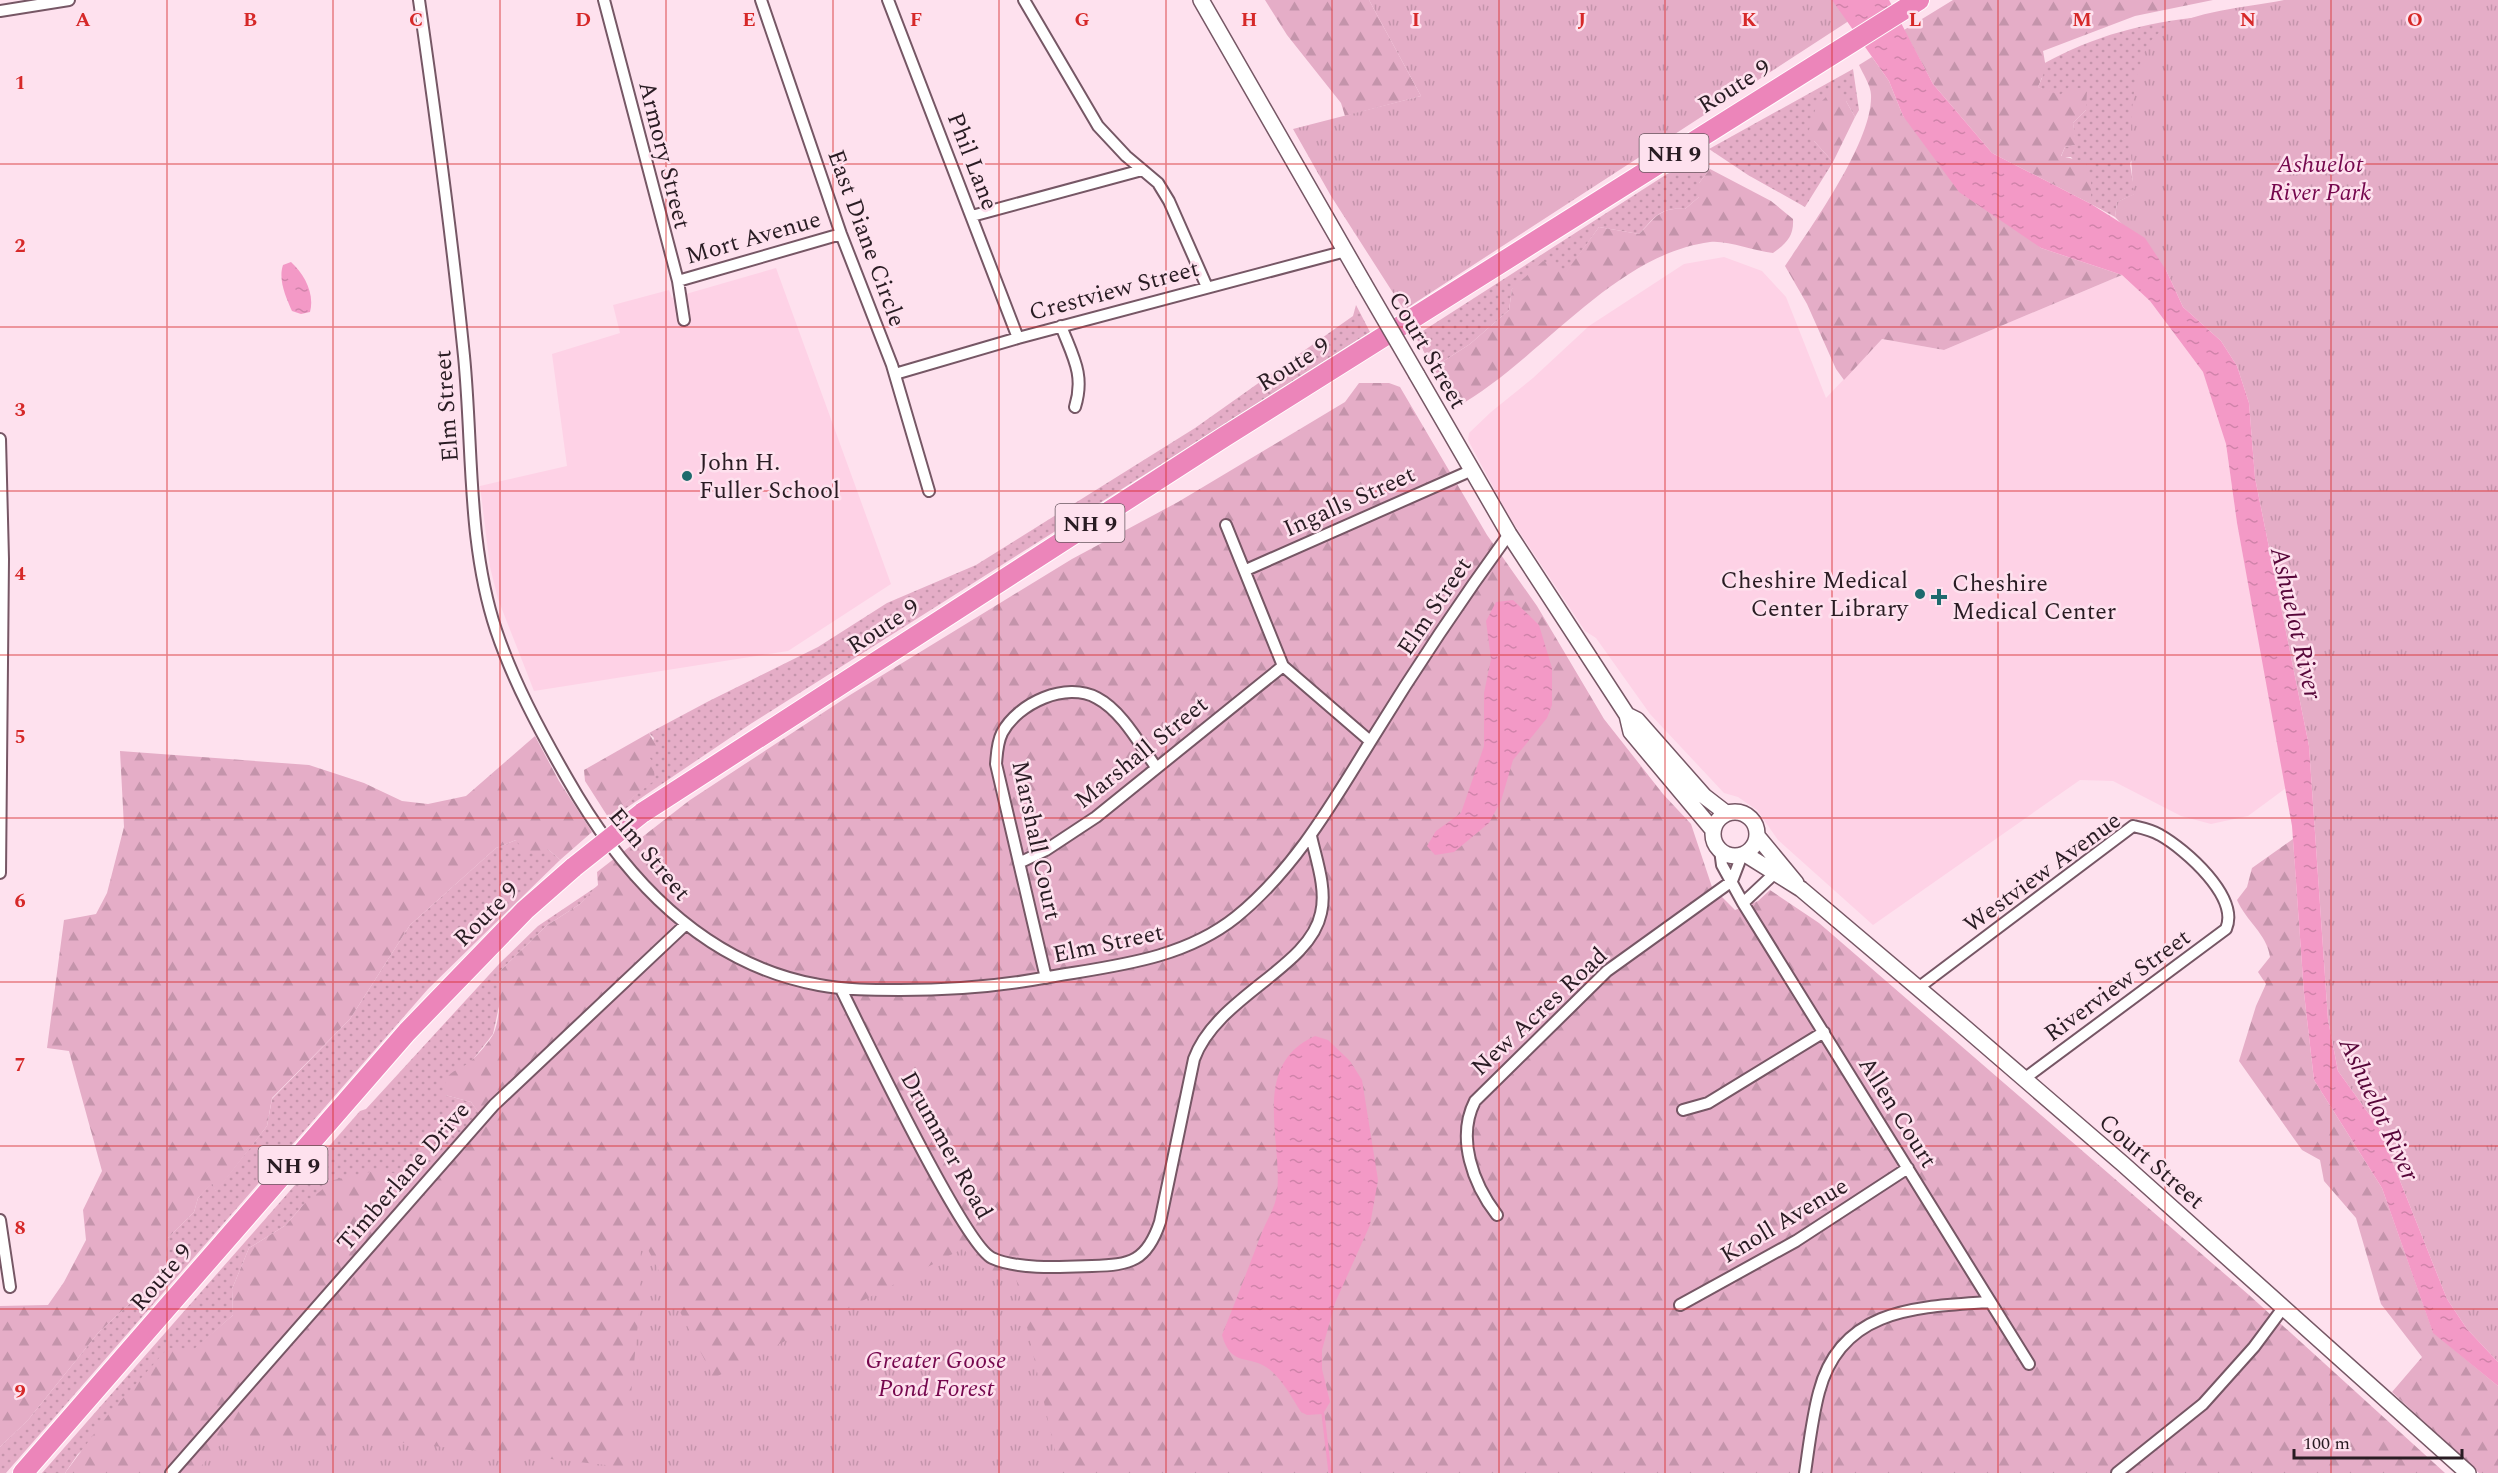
<svg xmlns="http://www.w3.org/2000/svg" width="2498" height="1473" viewBox="0 0 2498 1473" font-family="Spectral,serif">
	<style>
		.built { fill: #fed2e6 }
		.grass { fill: url(#grass-dots) }
		.forest { fill: url(#forest-firs) }
		.park { fill: url(#park-tufts) }
		.water { fill: url(#water-ripples) }
		.lines { fill: none; stroke-linecap: round; stroke-linejoin: round }
		.stream { stroke: #f399c6; stroke-width: 3 }
		.street-casing { stroke: #765765; stroke-width: 14 }
		.secondary-casing { stroke: #765765; stroke-width: 18 }
		.highway-casing { stroke: #fff; stroke-width: 22 }
		.street { stroke: #fff; stroke-width: 10 }
		.secondary { stroke: #fff; stroke-width: 15 }
		.highway { stroke: #ec85ba; stroke-width: 20 }
		.secondary-bridge-casing { stroke: #765765; stroke-width: 18; stroke-linecap: butt }
		.highway-bridge-casing { stroke: #fff; stroke-width: 22; stroke-linecap: butt }
		.secondary-bridge { stroke: #fff; stroke-width: 15 }
		.highway-bridge { stroke: #ec85ba; stroke-width: 20 }
		.grid { fill: none; stroke: #d62828; stroke-width: 1.5; stroke-opacity: 0.55 }
		.poi-dot { fill: #1d6a6d; stroke: #fee1ee; stroke-width: 2 }
		.labels { text-anchor: middle; stroke-width: 5; stroke-linejoin: round; paint-order: stroke }
		.shield { fill: #fee1ee; stroke: #695760; stroke-width: 1.5 }
		.shield-label { font-size: 22px; font-weight: bold; fill: #291c23 }
		.street-label { font-size: 24px; fill: #291c23; stroke: #fee1ee }
		.park-label { font-size: 24px; font-style: italic; fill: #75074d; stroke: #fee1ee }
		.poi-label { font-size: 24px; fill: #291c23; stroke: #fee1ee; text-anchor: start }
		.water-label { font-size: 26px; font-style: italic; fill: #570639; stroke: #fee1ee }
		.grid-label { font-size: 20px; text-anchor: middle; font-weight: bold; fill: #d62828; stroke: #fee1ee; stroke-width: 5; stroke-linejoin: round; paint-order: stroke }
	</style>
	<defs>
		<pattern id="grass-dots" width="8" height="8" patternUnits="userSpaceOnUse" patternTransform="scale(1.5)"><rect width="8" height="8" fill="#e5adc7"/><path d="M2 2h.1M6 6h.1" fill="none" stroke="#c494ab" stroke-width="1.8" stroke-linecap="round"/></pattern>
		<pattern id="forest-firs" width="22" height="20" patternUnits="userSpaceOnUse" patternTransform="scale(1.5)"><rect width="22" height="20" fill="#e5adc7"/><path d="M5 1l3.5 6h-7zM16 11l3.5 6h-7z" fill="#c494ab"/></pattern>
		<pattern id="park-tufts" width="24" height="20" patternUnits="userSpaceOnUse" patternTransform="scale(1.5)"><rect width="24" height="20" fill="#e5adc7"/><path d="M3 7l-1-3M5 7V3M7 7l1-3M15 17l-1-3M17 17v-4M19 17l1-3" fill="none" stroke="#c494ab"/></pattern>
		<pattern id="water-ripples" width="26" height="14" patternUnits="userSpaceOnUse" patternTransform="scale(1.5)"><rect width="26" height="14" fill="#f399c6"/><path d="M2 4q2-2 4 0t4 0M15 11q2-2 4 0t4 0" fill="none" stroke="#d083aa"/></pattern>
	</defs>
	<rect width="100%" height="100%" fill="#fee1ee"/>
	<path class="built" d="M1724,257L1762,271L1786,297L1826,398L1882,339L1944,350L2122,275L2150,301L2203,372L2216,408L2226,444L2237,523L2286,788L2248,816L2211,824L2181,816L2113,781L2080,780L1873,925L1778,840L1757,810L1738,797L1724,793L1650,714L1596,638L1585,631L1508,515L1468,440L1469,433L1491,412L1533,378L1589,326L1684,264Z
		M776,268L891,584L788,651L534,691L498,599L490,567L480,486L567,466L552,354L620,333L613,305L669,290L672,298Z"/>
	<path class="grass" d="M2202,17L2183,22L2130,164L2135,194L2117,202L2115,217L2091,204L2090,181L2071,157H2061L2065,147L2075,145L2073,123L2086,110L2038,87L2042,78L2043,64C2093,36 2146,22 2202,17Z
		M1853,69L1859,110L1855,117L1846,101L1814,141L1833,162L1805,207L1748,175L1709,149Z
		M1699,161L1710,169L1699,183V197L1685,209C1660,207 1655,217 1639,234L1599,227L1566,273L1512,289L1509,310L1470,344L1433,368L1415,336L1667,174Z
		M1356,305L1370,332L752,723L610,819L608,817L654,780L648,757L654,738L649,733L709,701L818,647L887,603L976,565L1195,428L1353,316Z
		M516,840L548,849L560,860L428,989L6,1473H0V1447L28,1420L98,1333L165,1271L168,1238L194,1212L198,1198L212,1182L216,1191L267,1126L272,1099L350,1019L410,925L496,848Z
		M599,885L580,904L546,926L499,972L500,1002L493,1034L445,1095L471,1102L479,1113L399,1204L389,1196L387,1182L401,1175L303,1205L286,1225L249,1248L232,1289L233,1315L78,1454L65,1473H42L360,1111L366,1109L499,964L538,926Z"/>
	<path class="forest" d="M1265,0H1369L1421,96L1345,116L1341,103L1287,35Z
		M1953,0H2213L2135,16L2043,51L2046,68L2038,87L2060,95L2069,87L2087,89L2086,110L2073,123L2076,145L2065,147L2061,156L2086,162L2091,181V204L1992,153L1933,84L1904,30Z
		M1872,57L1889,81L1903,116L2041,248L2122,275L1944,350L1882,339L1844,380L1836,369L1807,304L1785,266C1811,227 1873,141 1871,95C1871,86 1863,74 1859,65Z
		M1834,89L1846,101L1855,117L1833,162L1814,141L1809,130L1816,107Z
		M1710,169L1771,201L1793,219C1794,236 1787,243 1773,253C1755,251 1726,240 1710,242C1612,255 1540,361 1455,408L1433,368L1470,344L1509,310L1512,289L1543,261L1566,272L1599,227L1639,234C1656,217 1660,207 1685,209L1699,197V183Z
		M1359,383H1389L1400,387L1487,535L1537,606L1604,719L1663,794L1691,824L1712,887L1735,910L1758,901L1770,890L1819,923L2249,1295L2445,1473H65L108,1415L168,1348L194,1349L233,1315L232,1289L249,1248L286,1225L303,1205L334,1180L379,1170L402,1175L387,1182L389,1196L407,1208L485,1122L471,1102L445,1095C443,1070 455,1073 470,1062C477,1056 490,1041 494,1033C501,1014 500,992 499,972L546,926L580,904L598,885L597,872L690,800L850,695L1072,559L1178,502L1345,402Z
		M649,733L658,749L649,757L653,762L655,780L608,817L585,781L584,770Z
		M535,736L559,781L592,832L560,860L548,849L526,854L516,840L496,848L410,925L350,1019L272,1098L267,1126L216,1192L212,1183L198,1198L194,1212L168,1238L165,1271L98,1333L28,1420L0,1447V1306L48,1305L64,1282L86,1240L83,1210L102,1171L69,1051L47,1048L64,920L96,914L107,893L124,827L120,751L309,765L364,783L402,801L428,804L466,796Z
		M2293,839L2304,993L2314,1080L2382,1188L2433,1332L2498,1386V1473H2479L2392,1392L2422,1357L2381,1304L2356,1218L2324,1181L2320,1160L2302,1150L2239,1061L2256,1006L2266,984L2258,972L2270,957C2267,934 2246,921 2237,900L2247,887L2252,868Z"/>
	<path class="park" d="M1369,0H1881L1404,310L1331,196L1293,129L1421,96Z
		M2284,0H2498V1362L2467,1329L2447,1299L2379,1128L2338,1071L2328,1020L2309,746L2255,478L2249,403L2237,366L2221,341L2183,307L2166,270L2115,217L2117,202L2134,194C2129,157 2126,54 2160,32C2195,10 2245,8 2284,0Z
		M641,1236L714,1378L964,1248C974,1270 992,1272 1015,1274L1060,1473H195L227,1437L388,1441L624,1467L640,1302Z"/>
	<path class="water" d="M1832,0H1889L1933,84L1992,153L2091,204L2145,238L2166,270L2183,307L2221,341L2237,366L2249,403L2255,478L2309,746L2328,1020L2338,1071L2379,1128L2447,1299L2467,1329L2498,1362V1386L2433,1333L2382,1188L2314,1080L2304,993L2292,826L2237,523L2226,444L2203,372L2150,301L2122,275L2041,248L1959,192L1903,116L1889,81Z
		M291,262C304,274 315,293 310,312L301,314L292,311C286,297 278,280 283,265Z
		M1513,600L1539,625L1552,668V705L1547,718L1513,760L1501,801L1489,823L1454,852L1435,855L1427,846L1436,831L1461,813L1484,746V693L1491,659L1486,621L1496,602Z
		M1315,1036L1328,1040L1350,1061L1362,1080L1378,1180L1370,1225L1335,1303L1322,1350V1369L1330,1402L1323,1414L1307,1415L1301,1412C1292,1398 1282,1379 1269,1369C1249,1354 1231,1368 1222,1335C1236,1301 1249,1266 1262,1232C1267,1220 1276,1206 1277,1193C1283,1139 1250,1065 1315,1036Z"/>
	<g class="lines">
		<path class="stream" d="M1323,1414L1330,1473"/>
		<defs>
			<path id="street" d="M419,0C436,118 452,237 464,356C473,447 467,543 496,630C513,681 540,731 567,778C623,877 702,964 819,985C845,990 873,990 900,990C949,990 995,987 1043,978C1110,966 1181,961 1236,917C1295,869 1333,802 1372,739C1415,669 1461,600 1509,534
				M604,0L678,281L684,320
				M761,0L841,234L892,365L929,491
				M888,0L1018,338
				M1024,0L1098,126L1126,156L1158,183L1169,201L1207,287
				M0,11L69,0
				M972,216L1142,170
				M678,281L841,234
				M1061,326C1073,357 1085,375 1075,407
				M895,374L1018,338L1346,251
				M0,439L3,559L0,873
				M1226,525L1283,666L1370,741
				M1246,570L1470,471
				M1720,850L1722,865L1743,903L2029,1364
				M1019,863L1046,850L1096,817L1283,666
				M1743,903L1775,873
				M1046,978L996,764C997,753 997,743 1002,733C1018,703 1066,681 1097,698C1122,711 1140,745 1156,767
				M1918,988L2133,826C2142,828 2152,830 2160,835C2185,849 2240,897 2226,929L2024,1079
				M841,989C861,1029 964,1245 992,1258C1018,1270 1064,1267 1092,1266C1131,1265 1147,1261 1160,1222L1194,1059C1217,996 1310,968 1321,913C1327,889 1316,859 1311,836
				M1683,1110L1708,1103L1824,1032
				M1497,1215C1473,1184 1456,1138 1475,1101L1607,971L1732,881L1742,855
				M0,1220L10,1287
				M1680,1305L1796,1241L1908,1168
				M171,1473L494,1105L685,925
				M1805,1473C1809,1446 1812,1418 1819,1392C1841,1307 1919,1307 1990,1302
				M2117,1473L2203,1404L2254,1347L2283,1308"/>
			<path id="secondary" d="M1201,0L1363,282
				M1417,375L1509,534L1627,715L1631,732L1713,830
				M1627,715L1637,720L1704,796L1726,813
				M1713 834a22 22 0 1 1 44 0a22 22 0 1 1-44 0Z
				M1758,837L1796,883
				M1745,854L1801,889L1963,1026L2123,1164L2468,1473"/>
			<path id="highway" d="M642,813L1224,437L1919,0
				M23,1473L407,1032L525,910L574,867"/>
		</defs>
		<use href="#street" class="street-casing"/>
		<use href="#secondary" class="secondary-casing"/>
		<use href="#highway" class="highway-casing"/>
		<use href="#street" class="street"/>
		<use href="#secondary" class="secondary"/>
		<use href="#highway" class="highway"/>
		<defs>
			<path id="secondary-bridge" d="M1363,282L1417,375"/>
			<path id="highway-bridge" d="M574,867L642,813"/>
		</defs>
		<use href="#secondary-bridge" class="secondary-bridge-casing"/>
		<use href="#highway-bridge" class="highway-bridge-casing"/>
		<use href="#secondary-bridge" class="secondary-bridge"/>
		<use href="#highway-bridge" class="highway-bridge"/>
	</g>
	<path class="grid" d="M167,0V1473M333,0V1473M500,0V1473M666,0V1473M833,0V1473M999,0V1473M1166,0V1473M1332,0V1473M1499,0V1473M1665,0V1473M1832,0V1473M1998,0V1473M2165,0V1473M2331,0V1473M0,164H2498M0,327H2498M0,491H2498M0,655H2498M0,818H2498M0,982H2498M0,1146H2498M0,1309H2498"/>
	<g class="poi-dot">
		<circle cx="687" cy="476" r="6"/>
		<circle cx="1920" cy="594" r="6"/>
		<path d="M1936 588h6v6h6v6h-6v6h-6v-6h-6v-6h6z"/>
	</g>
	<g class="labels">
		<g class="shield">
			<rect x="1639.5" y="134" width="69" height="38" rx="4.5"/>
			<rect x="1055.5" y="504" width="69" height="38" rx="4.5"/>
			<rect x="258.5" y="1146" width="69" height="38" rx="4.5"/>
		</g>
		<g class="shield-label">
			<text x="1674" y="161">NH 9</text>
			<text x="1090" y="531">NH 9</text>
			<text x="293" y="1173">NH 9</text>
		</g>
		<g class="street-label">
			<text transform="translate(1734 86) rotate(-32)" y="8">Route 9</text>
			<text transform="translate(665 155) rotate(76)" y="8">Armory Street</text>
			<text transform="translate(973 161) rotate(69)" y="8">Phil Lane</text>
			<text transform="translate(753 237) rotate(-16)" y="8">Mort Avenue</text>
			<text transform="translate(867 238) rotate(70)" y="8">East Diane Circle</text>
			<text transform="translate(1114 290) rotate(-15)" y="8">Crestview Street</text>
			<text transform="translate(1428 350) rotate(60)" y="8">Court Street</text>
			<text transform="translate(1293 364) rotate(-32)" y="8">Route 9</text>
			<text transform="translate(446 406) rotate(-94)" y="8">Elm Street</text>
			<text transform="translate(1349 501) rotate(-24)" y="8">Ingalls Street</text>
			<text transform="translate(1434 606) rotate(-56)" y="8">Elm Street</text>
			<text transform="translate(883 626) rotate(-33)" y="8">Route 9</text>
			<text transform="translate(1141 752) rotate(-39)" y="8">Marshall Street</text>
			<text transform="translate(1037 840) rotate(78)" y="8">Marshall Court</text>
			<text transform="translate(650 854) rotate(50)" y="8">Elm Street</text>
			<text transform="translate(2042 872) rotate(-36)" y="8">Westview Avenue</text>
			<text transform="translate(486 914) rotate(-45)" y="8">Route 9</text>
			<text transform="translate(1108 943) rotate(-12)" y="8">Elm Street</text>
			<text transform="translate(2117 985) rotate(-36)" y="8">Riverview Street</text>
			<text transform="translate(1539 1011) rotate(-43)" y="8">New Acres Road</text>
			<text transform="translate(1898 1112) rotate(58)" y="8">Allen Court</text>
			<text transform="translate(947 1145) rotate(61)" y="8">Drummer Road</text>
			<text transform="translate(2152 1161) rotate(41)" y="8">Court Street</text>
			<text transform="translate(403 1176) rotate(-49)" y="8">Timberlane Drive</text>
			<text transform="translate(1784 1220) rotate(-31)" y="8">Knoll Avenue</text>
			<text transform="translate(161 1277) rotate(-49)" y="8">Route 9</text>
		</g>
		<g class="park-label">
			<text x="2320" y="172">Ashuelot<tspan x="2320" dy="28">River Park</tspan></text>
			<text x="936" y="1368">Greater Goose<tspan x="936" dy="28">Pond Forest</tspan></text>
		</g>
		<g class="poi-label">
			<text x="699" y="470">John H.<tspan x="699" dy="28">Fuller School</tspan></text>
			<text x="1908" y="588" text-anchor="end">Cheshire Medical<tspan x="1908" dy="28">Center Library</tspan></text>
			<text x="1952" y="591">Cheshire<tspan x="1952" dy="28">Medical Center</tspan></text>
		</g>
		<g class="water-label">
			<text transform="translate(2297 623) rotate(77)" y="9">Ashuelot River</text>
			<text transform="translate(2380 1109) rotate(65)" y="9">Ashuelot River</text>
		</g>
	</g>
	<g class="grid-label">
		<text x="83" y="26">A</text>
		<text x="250" y="26">B</text>
		<text x="416" y="26">C</text>
		<text x="583" y="26">D</text>
		<text x="749" y="26">E</text>
		<text x="916" y="26">F</text>
		<text x="1082" y="26">G</text>
		<text x="1249" y="26">H</text>
		<text x="1416" y="26">I</text>
		<text x="1582" y="26">J</text>
		<text x="1749" y="26">K</text>
		<text x="1915" y="26">L</text>
		<text x="2082" y="26">M</text>
		<text x="2248" y="26">N</text>
		<text x="2415" y="26">O</text>
		<text x="20" y="89">1</text>
		<text x="20" y="252">2</text>
		<text x="20" y="416">3</text>
		<text x="20" y="580">4</text>
		<text x="20" y="743">5</text>
		<text x="20" y="907">6</text>
		<text x="20" y="1071">7</text>
		<text x="20" y="1234">8</text>
		<text x="20" y="1398">9</text>
	</g>
	<path d="M2294 1449v9h168v-9" fill="none" stroke="#291c23" stroke-width="3"/>
	<text x="2303" y="1449" font-size="18" fill="#291c23" stroke="#fee1ee" stroke-width="4.5" paint-order="stroke">100 m</text>
</svg>
